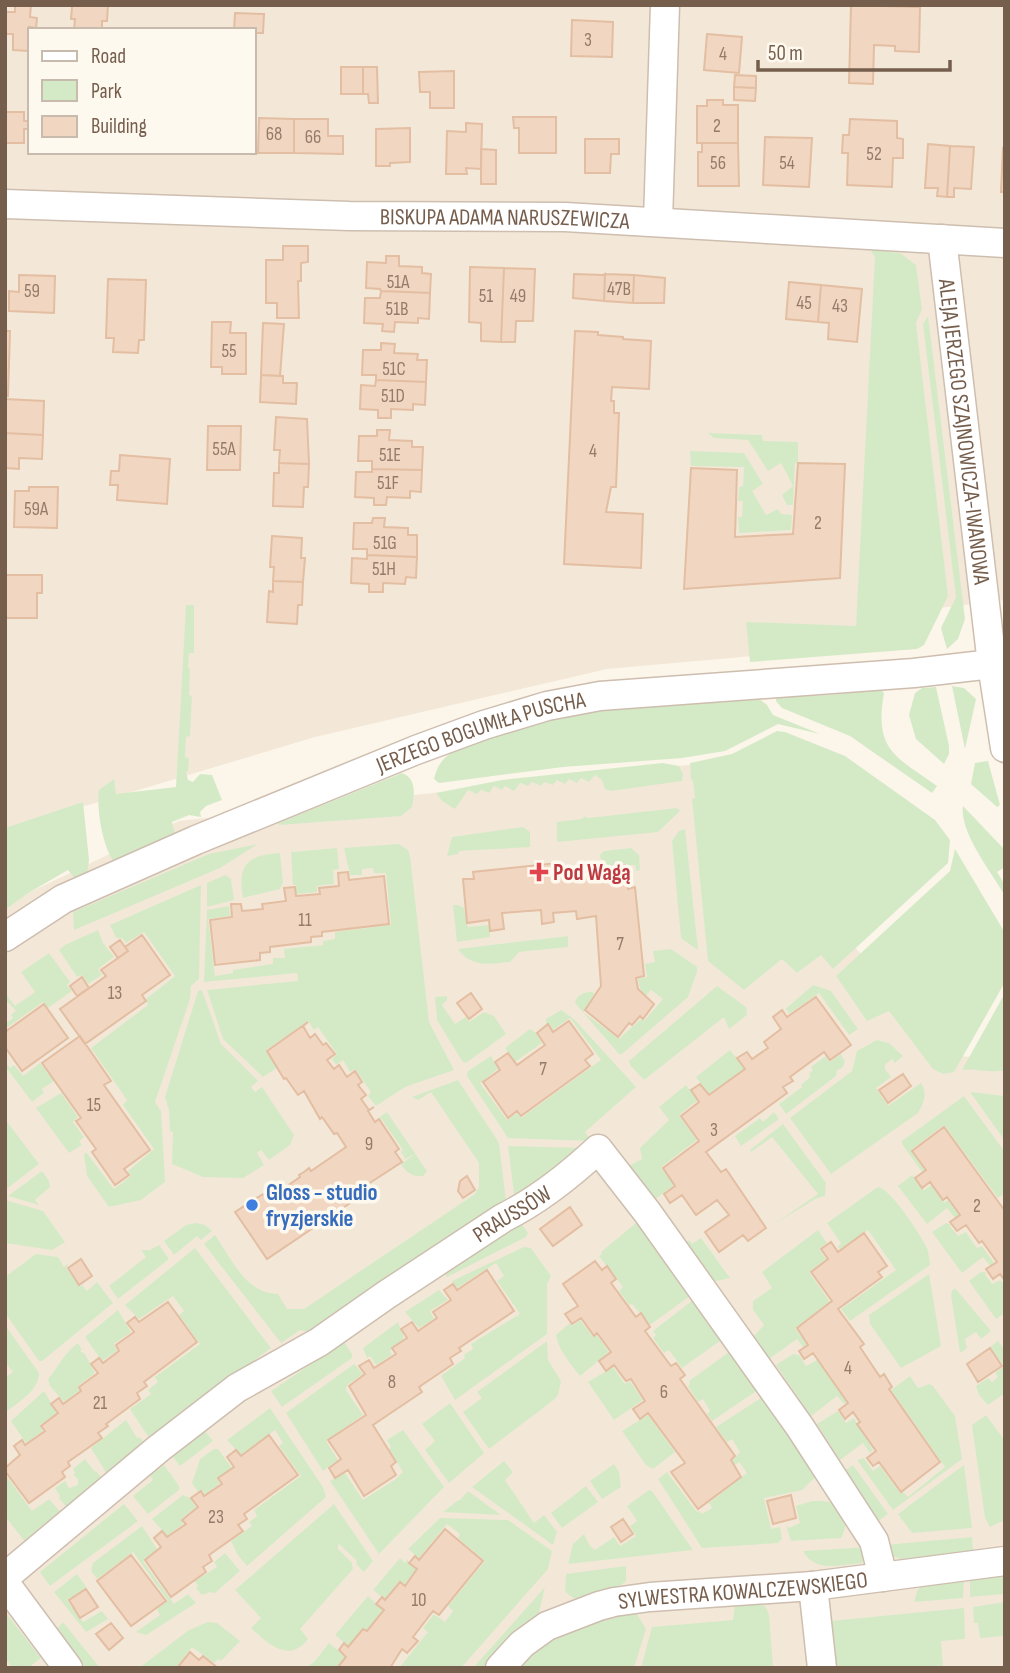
<svg xmlns="http://www.w3.org/2000/svg" width="1010" height="1673" viewBox="0 0 1010 1673" font-family="'Sofia Sans Condensed',sans-serif">
	<style>
		.residential { fill: #f3e8d8; fill-rule: evenodd }
		.green { fill: #d4eac7 }
		.building { fill: #f1d6c1; stroke: #e3bea2; stroke-width: 2 }
		.lines { fill: none; stroke-linecap: round; stroke-linejoin: round }
		.street-casing { stroke: #cebeaf; stroke-width: 31 }
		.street { stroke: #fff; stroke-width: 28 }
		.health-dot { fill: #e0444e; stroke: #fef9ef; stroke-width: 2.5 }
		.shop-dot { fill: #3f7fe0; stroke: #fef9ef; stroke-width: 2.5 }
		.labels { text-anchor: middle; stroke-width: 7; stroke-linejoin: round; paint-order: stroke }
		.number-label { font-size: 19px; fill: #957c6a }
		.street-label { font-size: 23px; fill: #765e4d; stroke: #fef9ef }
		.health-label { font-size: 23px; font-weight: bold; fill: #be3a42; stroke: #fef9ef; text-anchor: start }
		.shop-label { font-size: 23px; font-weight: bold; fill: #366cbe; stroke: #fef9ef; text-anchor: start }
	</style>
	<rect width="100%" height="100%" fill="#fcf5e9"/>
	<path class="residential" d="M5,5H1005V600L931,609L897,643L607,669L315,737L5,830ZM30,30H254V152H30Z
		M697,764L949,1056L1005,1058V1668H5V910L30,892L179,821Z"/>
	<path class="green" d="M874,250L900,253L916,265L922,309L916,323L948,596L924,645L917,649L750,662L746,622L856,626L875,256L871,252Z
		M928,316L965,619L958,639L947,649L941,628L956,597L923,324Z
		M708,433L762,435L763,441L798,442V463H795L793,505H787L782,495L793,486L781,463L768,471L748,440L714,438Z
		M690,451L744,453L763,484L752,491L766,515L778,509L781,514L792,515L791,530L739,533L738,517H742L743,501H738L739,487L743,486L744,467L691,466Z
		M186,605H194V653H189L188,668L190,669L189,695L192,696L190,736L186,737L185,757L189,758L188,771L186,772L188,780L193,782L200,774L212,775L222,800L206,806L200,812L201,817L189,815L172,822L177,841L115,863C103,849 96,808 99,790L114,779L116,794L176,787Z
		M952,686L964,688L976,699L965,749Z
		M936,687L949,746V754L944,764L916,739L909,715L915,693L922,688Z
		M880,689L884,693C874,750 895,756 937,786L932,793L850,736L782,708L776,701V697L830,695Z
		M758,698L767,705L773,715L820,734L778,724L725,751L682,758L563,767L439,783L434,779C436,770 440,762 447,756C478,731 567,714 607,708C657,701 708,701 758,698Z
		M777,731L785,732L845,756L935,820L950,840L948,863L833,969L821,955L797,973L782,959L744,990L708,961L692,799L695,798L693,781L691,780L690,763L732,754Z
		M988,761L1000,805L997,807L971,784L975,763Z
		M663,763L679,766L683,774L682,781L611,791L605,789L602,780L595,775L589,782L581,778L577,783L569,779L565,784L557,780L553,785L544,782L541,786L532,782L528,786L520,783L514,791L505,786L502,790L494,786L489,793L481,790L477,794L468,790L455,809L442,801L436,793L502,780Z
		M402,773C416,778 415,794 412,807L401,816L279,825L278,823Z
		M83,802L89,860L87,875L76,880L68,870L30,892L5,910V828Z
		M963,806L1003,848L1005,867L997,872L1005,885V896C992,873 959,832 963,806Z
		M677,808L680,811L658,832L557,842V822L582,819L585,816L588,818Z
		M523,827L530,832V847L459,851L458,854L447,856L452,837Z
		M685,829L698,949H696L681,938L672,841L679,831Z
		M258,844L220,868L74,930L73,912L209,854Z
		M399,844L408,850L410,856L429,1022L454,1070L405,1087L376,1106L368,1096L371,1092L355,1069L350,1072L343,1060L336,1065L332,1059L337,1054L318,1027L314,1030L308,1021L266,1050L278,1067L263,1077L223,1039L207,990L298,981L297,973L204,982L207,910L229,906L230,916L208,919L215,976L233,973V970L273,964V958H285L284,949L323,945V941L335,939V932L391,925L386,873H374L373,868L362,869V875H350L344,848Z
		M337,848L339,869L333,870L334,884L317,886V892L296,894V885H293L291,852Z
		M631,848L639,855L640,870L636,871L635,865L606,866L605,860H601L600,855L604,851Z
		M955,849L1005,933V982L954,1072L943,1074L933,1069L889,1011L867,1021L836,976L950,871Z
		M280,853L283,882L280,889L243,898C237,865 247,855 280,853Z
		M225,875L231,879L234,900L207,907V883Z
		M201,885L199,979L191,986L190,999L155,1102L161,1111L165,1182L141,1200L109,1207L87,1176L84,1155L86,1152L114,1189L131,1176L128,1171L154,1149L123,1105L127,1100L91,1048L148,1005L146,999L175,976L144,932L126,943L122,938H116L110,925Z
		M453,905H458L464,908L468,927L489,925L490,937L457,942Z
		M98,930L103,943L114,957L98,969L102,975L88,984L82,975L77,977L59,950L65,945Z
		M568,936V947L519,952L510,962C490,964 471,968 458,949Z
		M671,949L697,967V972L688,997L622,1054H619L575,1003C577,994 584,992 593,992L594,995L583,1012L619,1039L641,1019L644,1021L663,999L651,990L646,996L640,989L638,979L647,977L645,964L655,962L653,951Z
		M49,953L70,982L67,985L72,991L48,1008L43,1002L5,1029V1024L13,1018L11,1015L16,1011L5,999V993L15,1006L35,992L21,972Z
		M813,985L831,991L858,1029L849,1035L819,993L789,1014L786,1009L783,1011Z
		M717,986L746,1007L747,1015L729,1029L724,1017L644,1080L630,1065L629,1061Z
		M202,990L221,1044L258,1081L251,1087L255,1092L262,1087L294,1135L290,1145L269,1160L261,1150L257,1153L264,1165L243,1178L203,1177L172,1164L173,1132L170,1131L169,1110L165,1097L198,991Z
		M1005,993V1070C991,1074 976,1068 962,1070Z
		M447,996V1000L442,1005L455,1024L466,1017L469,1022L484,1012L494,1016L506,1034L466,1063L462,1061L437,1020L435,997Z
		M561,1010L574,1019L636,1087L585,1132L591,1141H590L508,1138L467,1076L468,1071L491,1056L498,1069L480,1083L507,1120L517,1113L521,1118L601,1060L570,1018L553,1030L549,1024L546,1025V1019Z
		M530,1029L536,1033L542,1043L515,1062L505,1048Z
		M877,1040L889,1043L903,1056L895,1063L892,1059L885,1065V1069L891,1077L876,1088L888,1106L921,1083C928,1093 924,1103 918,1113L831,1174L790,1118L852,1071L857,1051Z
		M730,1050L745,1069L709,1095L696,1077Z
		M841,1054L845,1062L842,1068L837,1070L836,1076L786,1114L779,1104L802,1087L801,1085L810,1077L809,1074L813,1070L811,1067L826,1056L830,1062Z
		M5,1062L10,1068L14,1065L23,1076L40,1063L54,1081L42,1089L44,1093L32,1102L5,1066Z
		M458,1080L499,1143L507,1210L317,1334L300,1330L281,1343L204,1244L215,1235C231,1258 246,1294 278,1294L287,1309H304L475,1194L479,1187V1163L431,1092L418,1100L412,1097Z
		M686,1085L698,1100L679,1115L697,1140L661,1167L674,1185L649,1204L625,1168L642,1159L640,1148L669,1120L659,1107Z
		M970,1092L1005,1096V1141Z
		M61,1093L78,1117L73,1122L84,1137L79,1141L82,1145L69,1153L36,1108Z
		M964,1096L1005,1152V1193L998,1198L944,1125L911,1150L925,1170L922,1172L902,1144V1141Z
		M387,1112L427,1171L423,1176C413,1177 406,1173 401,1164L415,1154L403,1160L405,1158L401,1152L403,1150L380,1117Z
		M774,1112L779,1119L741,1146L735,1136L760,1118L763,1122Z
		M5,1119L39,1164L5,1190Z
		M783,1124L826,1183L825,1196L817,1198L774,1224L818,1194L772,1137L751,1152L750,1150Z
		M508,1146L584,1148L515,1202Z
		M42,1171L49,1181L50,1187L35,1200L39,1205L8,1196Z
		M912,1175L924,1190L932,1185L944,1203L948,1200L959,1215L955,1218L947,1208L927,1224L898,1186Z
		M878,1187C891,1189 920,1234 927,1248C929,1253 929,1259 930,1265L850,1321L841,1309L896,1270L868,1230L840,1250L838,1247L841,1243L827,1223Z
		M5,1200L43,1211L65,1242L52,1250L5,1243Z
		M196,1223L205,1225L212,1231L201,1240L197,1236L174,1255L164,1241L186,1225Z
		M521,1223L528,1233L526,1237L447,1277L445,1273Z
		M636,1223L641,1224L690,1296L650,1325L632,1304L629,1305L619,1291L623,1287L599,1256L602,1254L601,1252Z
		M946,1223L952,1225L950,1226L958,1236L966,1232L977,1248L982,1246L994,1263L990,1266L983,1257L962,1273L932,1232Z
		M818,1230L827,1243L819,1249L826,1259L809,1272L830,1302L795,1328L807,1345L803,1347L797,1339L769,1359L753,1337L764,1325L753,1310V1301L772,1288L762,1272Z
		M701,1238L730,1278L711,1282L680,1246L689,1240L692,1244Z
		M159,1245L169,1259L118,1299L109,1286L146,1257L141,1250H150Z
		M524,1247L531,1248L551,1276L547,1284V1334L455,1400L441,1376L465,1358L464,1355L473,1349L471,1344L520,1314L497,1281L504,1276L496,1263L457,1288L452,1281Z
		M195,1248L271,1348L149,1438L130,1409L151,1394L148,1390L158,1382L155,1377L200,1344L179,1315L184,1311L173,1296L139,1319L125,1305Z
		M36,1254L58,1257L64,1267L69,1262L66,1268L80,1287L82,1285L87,1291L97,1282L113,1303L42,1361H39L5,1313V1277Z
		M981,1272H986L985,1274L992,1284L1000,1280L1005,1285V1313L996,1319L969,1281Z
		M929,1274L941,1346L901,1368L870,1324L869,1315Z
		M955,1288L991,1331L981,1339L976,1332L965,1339L967,1348L960,1353L951,1295L952,1291Z
		M439,1290L448,1300L430,1311L434,1319L419,1328L405,1312Z
		M693,1300L727,1336L682,1368L669,1350L664,1353L653,1338L656,1335L653,1331Z
		M118,1310L131,1332L114,1344L117,1351L102,1361L85,1337Z
		M580,1320L593,1337L597,1335L609,1352L580,1376C571,1364 558,1350 556,1335L570,1323L572,1326Z
		M398,1322L404,1338L390,1351L392,1355L376,1365L370,1356L367,1358L363,1348Z
		M5,1325L39,1373C39,1391 18,1402 5,1413V1378L13,1372L5,1362Z
		M547,1341L548,1360L561,1381L558,1395L555,1399L489,1449L463,1412L482,1398L477,1392Z
		M998,1341L1005,1350V1393L988,1405L979,1395L976,1386L988,1378L992,1382L998,1377L995,1373L1004,1366L990,1347Z
		M344,1342L352,1354V1358L282,1407L271,1391Z
		M78,1343L82,1350L80,1351L85,1354L95,1373L78,1386L80,1390L64,1402L50,1386L48,1379C59,1366 64,1353 78,1343Z
		M736,1347L764,1386L712,1421L707,1414L710,1411L703,1399L698,1402L688,1386L690,1384L689,1381Z
		M793,1354L799,1355L806,1366L817,1360L847,1402L844,1404L837,1396L811,1416L776,1365Z
		M354,1364L363,1374L347,1385L346,1390L363,1415L326,1441L338,1460L323,1471L286,1413Z
		M613,1367L625,1384L630,1381L643,1400L614,1420L588,1382Z
		M910,1376L918,1388L929,1384L933,1386L955,1416L962,1459L893,1510L857,1460L864,1458L873,1471L880,1466L900,1493L903,1492L908,1497L945,1467L891,1390Z
		M44,1391L57,1413L40,1425L43,1431L26,1443L11,1421Z
		M771,1396L819,1474L802,1490L764,1498L771,1529L780,1527L782,1539L778,1543L702,1548L658,1479L667,1472L697,1512L699,1511L702,1514L712,1508L709,1503L747,1473L739,1462L735,1465L732,1461L740,1452L732,1439L727,1442L716,1427L761,1398Z
		M450,1403L484,1453L449,1483L425,1450L435,1441L422,1424Z
		M270,1408L323,1487L326,1497L247,1566L237,1554L231,1541L252,1526L249,1522L257,1516L254,1510L301,1476L279,1446L283,1443L275,1430L241,1455L227,1440Z
		M838,1411L846,1423L854,1418L873,1450L870,1453L863,1443L840,1460L817,1424Z
		M648,1415L675,1452L653,1469L646,1465L622,1431Z
		M986,1415L1005,1441V1520L990,1527L985,1518L972,1425Z
		M126,1420L137,1438L140,1437L147,1448L110,1479L91,1448Z
		M204,1430L213,1441L180,1466L173,1457Z
		M403,1430L444,1487L379,1554L330,1481L345,1473L363,1500L396,1479L403,1472L389,1449L391,1447L387,1440Z
		M214,1449H218L232,1468L217,1478L220,1484L205,1494L202,1490L198,1492L192,1483L200,1459Z
		M85,1459L94,1471L97,1472L107,1484L71,1513L59,1498L60,1496L55,1488L65,1481L69,1488L78,1485V1479L73,1475L75,1473L73,1469Z
		M504,1461L513,1472L505,1480L534,1523L544,1515L557,1532L553,1545L472,1487Z
		M614,1464L619,1472L621,1487L602,1499L590,1481Z
		M164,1465L179,1486V1490L148,1514L133,1496L153,1480L150,1476Z
		M853,1465L888,1514L873,1525L841,1473Z
		M964,1465L972,1528L912,1533L898,1514Z
		M5,1474L32,1511L49,1499L65,1517L29,1547L5,1516Z
		M586,1486L598,1502L562,1528L551,1513Z
		M649,1490L652,1491L693,1550L568,1564L573,1544L584,1534L590,1546L595,1550L614,1537L620,1546L636,1536L630,1526L637,1521L627,1506Z
		M468,1491L501,1515L443,1512L457,1501L460,1500Z
		M183,1495L190,1498L196,1507L181,1519L183,1524L167,1536L152,1519Z
		M812,1501H823L843,1505C848,1514 846,1529 841,1538L791,1541L786,1525L789,1528L800,1523L796,1506Z
		M124,1504L138,1521L50,1586L40,1572Z
		M334,1504L373,1561L364,1572L356,1564L357,1561L338,1543V1549L352,1563L353,1569L300,1629L308,1639C289,1664 268,1644 251,1628L261,1618L235,1590Z
		M440,1518L508,1520L552,1551L548,1569L461,1668H399L428,1632L423,1628L434,1614L445,1622L453,1611L448,1606L485,1561L458,1538L460,1534L447,1524L419,1558L408,1549Z
		M142,1526L157,1549L143,1561L174,1604L188,1594L196,1603L146,1635L136,1632L160,1615L157,1609L168,1601L133,1552L97,1579L91,1571L93,1563Z
		M972,1537L973,1551L900,1559L890,1555L885,1545Z
		M868,1547L862,1563C841,1565 815,1573 803,1551Z
		M225,1553L240,1571L215,1593L210,1592L202,1595L196,1588L198,1586L195,1581L217,1567L214,1562Z
		M400,1558L405,1563L408,1559L409,1563L417,1569L404,1585L399,1581L385,1599L373,1590Z
		M626,1566V1581C620,1588 589,1599 579,1599C572,1599 569,1595 565,1591L566,1574Z
		M1005,1571V1594L970,1597V1579Z
		M77,1574L87,1588L67,1600L83,1622L102,1611L108,1619L86,1632L54,1592Z
		M964,1581L963,1598L914,1602L917,1591L923,1584Z
		M545,1587L538,1617L503,1647L485,1668H473Z
		M368,1596L383,1610L367,1630L363,1628L349,1646L335,1635Z
		M760,1601L767,1609L769,1615L773,1666L766,1668H641L652,1627L733,1620L735,1605Z
		M1005,1602L1003,1636L980,1638L978,1623H974L973,1607Z
		M964,1608L965,1639L941,1641L943,1668H834L830,1621Z
		M5,1612L41,1658L28,1668H12L5,1658Z
		M633,1612L637,1614L646,1629L634,1668H515L546,1641L589,1621Z
		M63,1622L100,1668L84,1666L57,1629Z
		M208,1622L217,1623L240,1641L221,1661L218,1659L214,1663L192,1647L176,1668H139L189,1630Z
		M329,1643L346,1657L337,1668H305L315,1661Z"/>
	<path class="building" d="M15,5H31L30,17L37,18L36,28L29,27L28,51L13,50V34H5V12H15Z
		M75,5H108L107,21H102V30H74L75,19H71L72,7Z
		M851,5L920,7L919,52L895,51V46L874,45L873,84L849,83Z
		M235,13L264,14L263,33H254V30H234Z
		M572,20L613,22L612,57L571,56Z
		M707,34L742,37L739,73L704,70Z
		M341,67H363V94H341Z
		M363,67H377L378,103H369L368,94H363Z
		M454,71V108H430V92H420L419,72Z
		M735,75L756,76V88L734,87Z
		M734,87L756,88L755,101L734,100Z
		M707,100H723V105H738V143H697V106H707Z
		M5,112H24V121H29V129H24V143H5Z
		M513,117H556V153H519V128H514Z
		M259,118L294,119V153H258Z
		M294,119H328V136H343V154L294,153Z
		M850,119L897,121V138L903,139V158H893L892,187L847,185L848,153H842L843,135H849Z
		M466,123L482,124L481,169L466,168L467,174H446L447,131L466,132Z
		M410,128V162L390,163V166H376V129Z
		M765,137L812,138L809,187L763,185Z
		M585,139H619V154H611L610,173H585Z
		M702,143H738L739,186H698V152H702Z
		M928,144L950,146L947,197L937,196L938,188H925Z
		M950,146L974,147L971,189L954,188V197H947Z
		M1003,148H1005V192H1001Z
		M481,149L496,150V184H481Z
		M283,246H308V262L301,263V281H298L299,318H277V303H266V260H283Z
		M386,256H399V266L422,267V273L431,274L430,293L381,291L380,289L366,288L367,262L386,263Z
		M470,267L504,268L501,342L481,341V323L469,322Z
		M504,268L535,269L533,321H516L515,342H501Z
		M574,274L603,275L605,274L604,301L573,298Z
		M605,274L634,275L633,303L604,301Z
		M19,275L55,276L54,313L9,311V291L19,292Z
		M634,275L665,278L664,303H633Z
		M108,279L146,280L144,340H139L138,353L113,352L114,338H106Z
		M789,282L821,285L818,322L786,319Z
		M821,285L862,289L857,342L828,339L829,323L818,322Z
		M381,291L430,293L429,319L418,318V323L395,322L394,332L382,331L383,324L364,323L365,298H380Z
		M212,322H231L230,333H246V374H222V367H211Z
		M263,323L284,324L280,376L261,375Z
		M5,331H10L8,396H5Z
		M575,331L598,332V335L623,337V339L651,341L649,389L612,387L611,401H614V413H619L616,487H611L606,512L643,514L641,568L564,564Z
		M381,343L395,344L394,353L418,354L417,360H427L426,382L376,380V375H362L363,350H381Z
		M261,375L283,376V383H297L296,404L260,402Z
		M376,380L426,382L425,405L413,404V410L391,409V418H378V410L360,409L361,385L375,386Z
		M5,399L44,401L43,435L5,433Z
		M276,417L307,419L309,464L279,463L280,450H274Z
		M208,426H241L240,470H207Z
		M377,430H390L389,440L412,441V447H423L422,470L372,469V461H358L359,436H377Z
		M5,433L43,435L42,459L19,458V469L5,468Z
		M120,455L170,459L167,504L117,500L118,485H110L111,471H119Z
		M279,463L309,464L308,487H304L303,507L273,506L274,473H279Z
		M798,463L845,464L840,578L684,589L691,468L737,470L735,537L793,534Z
		M372,469L422,470L421,492L410,491V498L387,497L386,505H374V498L355,497L356,472H372Z
		M29,487H58L57,528L14,527L15,491H29Z
		M373,518H385L384,527L408,528V535H417V557L367,555V549H353L354,523H372Z
		M272,536L302,538L301,558H305L303,582L273,581L274,567H270Z
		M367,555L417,557L416,578L406,577L405,584L383,583V592H369V584L351,583L352,558L367,559Z
		M5,575H42V593H37V618H5Z
		M273,581L303,582L302,605H298L297,624L267,622L269,591L273,592Z
		M557,863L558,868L569,867L570,872L625,865L628,889L635,887L644,976L636,978L638,989L654,1004L643,1019L640,1016L632,1025L629,1023L618,1037L585,1010L601,986L596,916L577,919L576,911L553,913L554,922L542,924L541,910L502,913L504,929L490,931L489,920L467,923L463,879H474L473,872Z
		M348,872L349,880L384,876L389,924L322,932V936L311,937V942L270,947V952L260,953V960L215,965L210,920L232,917L231,904H241L242,911L263,909L262,904L286,901L284,888L295,887L296,896L320,894L319,888L339,886L338,873Z
		M142,935L170,975L142,995L146,1001L85,1044L60,1009L106,976L101,970L128,951L125,947Z
		M120,940L128,951L118,958L110,947Z
		M82,977L89,988L77,996L70,986Z
		M471,993L482,1009L469,1019L457,1003Z
		M816,997L851,1045L830,1060L824,1052L790,1077L793,1081L783,1087L787,1093L706,1152L721,1172L726,1169L766,1228L748,1241L743,1235L719,1252L705,1232L729,1215L717,1200L696,1215L682,1195L670,1203L664,1194L675,1186L663,1168L699,1141L681,1116L699,1102L691,1090L700,1084L709,1095L745,1069L737,1058L747,1052L752,1059L768,1048L764,1042L781,1029L773,1017L782,1010L787,1017Z
		M44,1004L68,1038L22,1071L5,1047V1032Z
		M569,1021L593,1054L585,1060L590,1066L521,1116L517,1111L508,1118L483,1082L500,1070L495,1062L508,1053L517,1065L545,1045L537,1033L548,1024L553,1032Z
		M308,1022L303,1026L310,1038L315,1034L323,1045L326,1043L335,1054L327,1060L334,1069L339,1065L347,1077L355,1071L362,1082L358,1085L366,1095L361,1099L369,1110L374,1107L368,1111L375,1122L379,1119L399,1149L395,1152L402,1162L362,1188L365,1193L267,1259L235,1212L263,1194L267,1200L300,1177L299,1175L304,1172L309,1168L311,1171L346,1147L337,1133L334,1134L322,1117L320,1119L304,1091L298,1095L286,1078L284,1079L267,1051Z
		M80,1036L111,1081L104,1085L150,1150L124,1169L129,1175L115,1185L92,1152L96,1149L76,1121L81,1118L42,1063Z
		M903,1074L911,1086L888,1103L879,1090Z
		M944,1127L1005,1211V1281L1000,1274L993,1279L986,1269L997,1262L982,1241L979,1243L966,1225L957,1231L950,1222L960,1215L947,1197L943,1200L930,1182L922,1188L915,1178L926,1170L912,1151Z
		M467,1176L475,1190L463,1198L458,1191L460,1181Z
		M570,1207L582,1225L553,1246L540,1229Z
		M864,1233L887,1266L878,1272L882,1277L838,1309L864,1344L860,1347L880,1377L884,1374L892,1387L889,1389L940,1462L901,1492L879,1462L873,1466L867,1458L876,1451L857,1424L860,1422L853,1412L845,1419L839,1410L848,1403L813,1353L804,1359L799,1351L808,1345L797,1328L832,1301L811,1272L828,1259L821,1249L831,1242L838,1252Z
		M81,1259L92,1276L79,1285L68,1268Z
		M595,1261L602,1270L607,1266L616,1279L611,1283L636,1317L641,1313L650,1327L645,1331L671,1366L676,1363L685,1375L680,1379L735,1456L731,1460L741,1477L698,1509L671,1472L685,1463L648,1413L640,1419L633,1409L645,1401L631,1379L626,1381L614,1365L606,1371L599,1361L611,1352L597,1333L594,1336L581,1318L572,1324L565,1314L578,1306L563,1284Z
		M487,1270L514,1311L459,1348L461,1351L450,1358L453,1364L419,1387L422,1392L373,1425L396,1462L391,1466L396,1475L364,1496L348,1470L335,1478L329,1468L341,1459L328,1440L366,1415L349,1386L365,1374L359,1366L369,1360L374,1368L396,1354L392,1348L407,1338L401,1329L412,1322L418,1331L437,1318L433,1312L451,1300L444,1290L453,1284L457,1290Z
		M168,1302L197,1342L144,1382L147,1386L137,1393L140,1399L106,1424L108,1426L98,1433L102,1438L68,1462L70,1466L62,1472L65,1477L29,1503L5,1471V1468L20,1455L14,1446L22,1440L25,1445L45,1431L41,1426L58,1413L51,1404L59,1398L63,1404L81,1391L79,1387L98,1373L91,1364L99,1358L103,1363L119,1351L116,1345L134,1332L127,1323L135,1317L139,1322Z
		M990,1348L1002,1366L978,1382L967,1364Z
		M269,1435L298,1475L244,1514L247,1519L238,1525L243,1531L209,1555L212,1561L203,1567L206,1572L171,1597L145,1560L161,1547L154,1538L162,1531L167,1537L186,1524L182,1520L198,1507L191,1498L201,1491L204,1496L222,1484L218,1478L234,1467L227,1457L236,1450L241,1456Z
		M791,1495L796,1518L773,1524L767,1501Z
		M623,1519L633,1534L621,1542L611,1527Z
		M445,1529L483,1561L439,1615L433,1611L413,1637L418,1641L407,1653L402,1649L390,1668H337L346,1657L339,1650L344,1643L348,1647L363,1629L367,1631L384,1610L376,1604L382,1597L385,1600L400,1582L405,1586L417,1569L409,1563L415,1556L419,1560Z
		M131,1555L166,1601L131,1626L97,1581Z
		M86,1589L98,1607L80,1618L69,1600Z
		M111,1623L123,1638L109,1650L96,1634Z
		M190,1652L199,1660L203,1656L218,1668H177Z"/>
	<g class="lines">
		<defs>
			<g id="street">
				<path id="s1" d="M5,204L349,216L565,217L1005,243"/>
				<path d="M658,221L665,5"/>
				<path id="s2" d="M942,239L992,664L1005,748"/>
				<path id="s3" d="M5,937L63,899L196,840L416,750L484,725L547,706L600,696L914,673L992,664"/>
				<path id="s4" d="M5,1577L158,1449L237,1388L319,1342L386,1295L503,1218C539,1200 569,1176 598,1149L647,1212L800,1427L874,1541L883,1577"/>
				<path d="M5,1583L68,1668"/>
				<path d="M813,1586L822,1668"/>
				<path id="s5" d="M500,1668L522,1644L547,1626L599,1606L614,1602L650,1597L813,1586L1005,1561"/>
			</g>
		</defs>
		<use href="#street" class="street-casing"/>
		<use href="#street" class="street"/>
	</g>
	<path class="health-dot" d="M535.5 861.5h7v7h7v7h-7v7h-7v-7h-7v-7h7z"/>
	<circle class="shop-dot" cx="252" cy="1205" r="7"/>
	<g class="labels">
		<g class="number-label">
			<text x="588" y="46">3</text>
			<text x="723" y="60">4</text>
			<text x="717" y="132">2</text>
			<text x="274" y="140">68</text>
			<text x="313" y="143">66</text>
			<text x="874" y="160">52</text>
			<text x="718" y="169">56</text>
			<text x="787" y="169">54</text>
			<text x="398" y="288">51A</text>
			<text x="619" y="295">47B</text>
			<text x="32" y="297">59</text>
			<text x="486" y="302">51</text>
			<text x="518" y="302">49</text>
			<text x="804" y="309">45</text>
			<text x="840" y="312">43</text>
			<text x="397" y="315">51B</text>
			<text x="229" y="357">55</text>
			<text x="394" y="375">51C</text>
			<text x="393" y="402">51D</text>
			<text x="224" y="455">55A</text>
			<text x="593" y="457">4</text>
			<text x="390" y="461">51E</text>
			<text x="388" y="489">51F</text>
			<text x="36" y="515">59A</text>
			<text x="818" y="529">2</text>
			<text x="385" y="549">51G</text>
			<text x="384" y="575">51H</text>
			<text x="305" y="926">11</text>
			<text x="620" y="950">7</text>
			<text x="115" y="999">13</text>
			<text x="543" y="1075">7</text>
			<text x="94" y="1111">15</text>
			<text x="714" y="1136">3</text>
			<text x="369" y="1150">9</text>
			<text x="977" y="1212">2</text>
			<text x="848" y="1374">4</text>
			<text x="392" y="1388">8</text>
			<text x="664" y="1398">6</text>
			<text x="100" y="1409">21</text>
			<text x="216" y="1523">23</text>
			<text x="419" y="1606">10</text>
		</g>
		<g class="street-label">
			<text dy="8" stroke="none"><textPath href="#s1" startOffset="500">BISKUPA ADAMA NARUSZEWICZA</textPath></text>
			<text dy="8" stroke="none"><textPath href="#s2" startOffset="194">ALEJA JERZEGO SZAJNOWICZA-IWANOWA</textPath></text>
			<text dy="8" stroke="none"><textPath href="#s3" startOffset="520">JERZEGO BOGUMIŁA PUSCHA</textPath></text>
			<text dy="8" stroke="none"><textPath href="#s4" startOffset="625">PRAUSSÓW</textPath></text>
			<text dy="8" stroke="none"><textPath href="#s5" startOffset="264">SYLWESTRA KOWALCZEWSKIEGO</textPath></text>
		</g>
		<g class="health-label">
			<text x="553" y="880">Pod Wagą</text>
		</g>
		<g class="shop-label">
			<text x="266" y="1200">Gloss - studio<tspan x="266" dy="26">fryzjerskie</tspan></text>
		</g>
	</g>
	<rect width="1010" height="1673" fill="none" stroke="#765e4d" stroke-width="14"/>
	<rect x="28" y="28" width="228" height="126" fill="#fef9ef" stroke="#c8bbae" stroke-width="2"/>
	<rect x="42" y="51" width="35" height="10" fill="#ffffff" stroke="#c8bbae" stroke-width="2"/>
	<text x="91" y="63" font-size="21" fill="#765e4d">Road</text>
	<rect x="42" y="80" width="35" height="21" fill="#d4eac7" stroke="#c8bbae" stroke-width="2"/>
	<text x="91" y="98" font-size="21" fill="#765e4d">Park</text>
	<rect x="42" y="116" width="35" height="21" fill="#f1d6c1" stroke="#c8bbae" stroke-width="2"/>
	<text x="91" y="133" font-size="21" fill="#765e4d">Building</text>
	<path d="M758 60v10h192v-10" fill="none" stroke="#765e4d" stroke-width="3.5"/>
	<text x="768" y="60" font-size="21" fill="#765e4d" stroke="#fef9ef" stroke-width="5" paint-order="stroke">50 m</text>
</svg>
